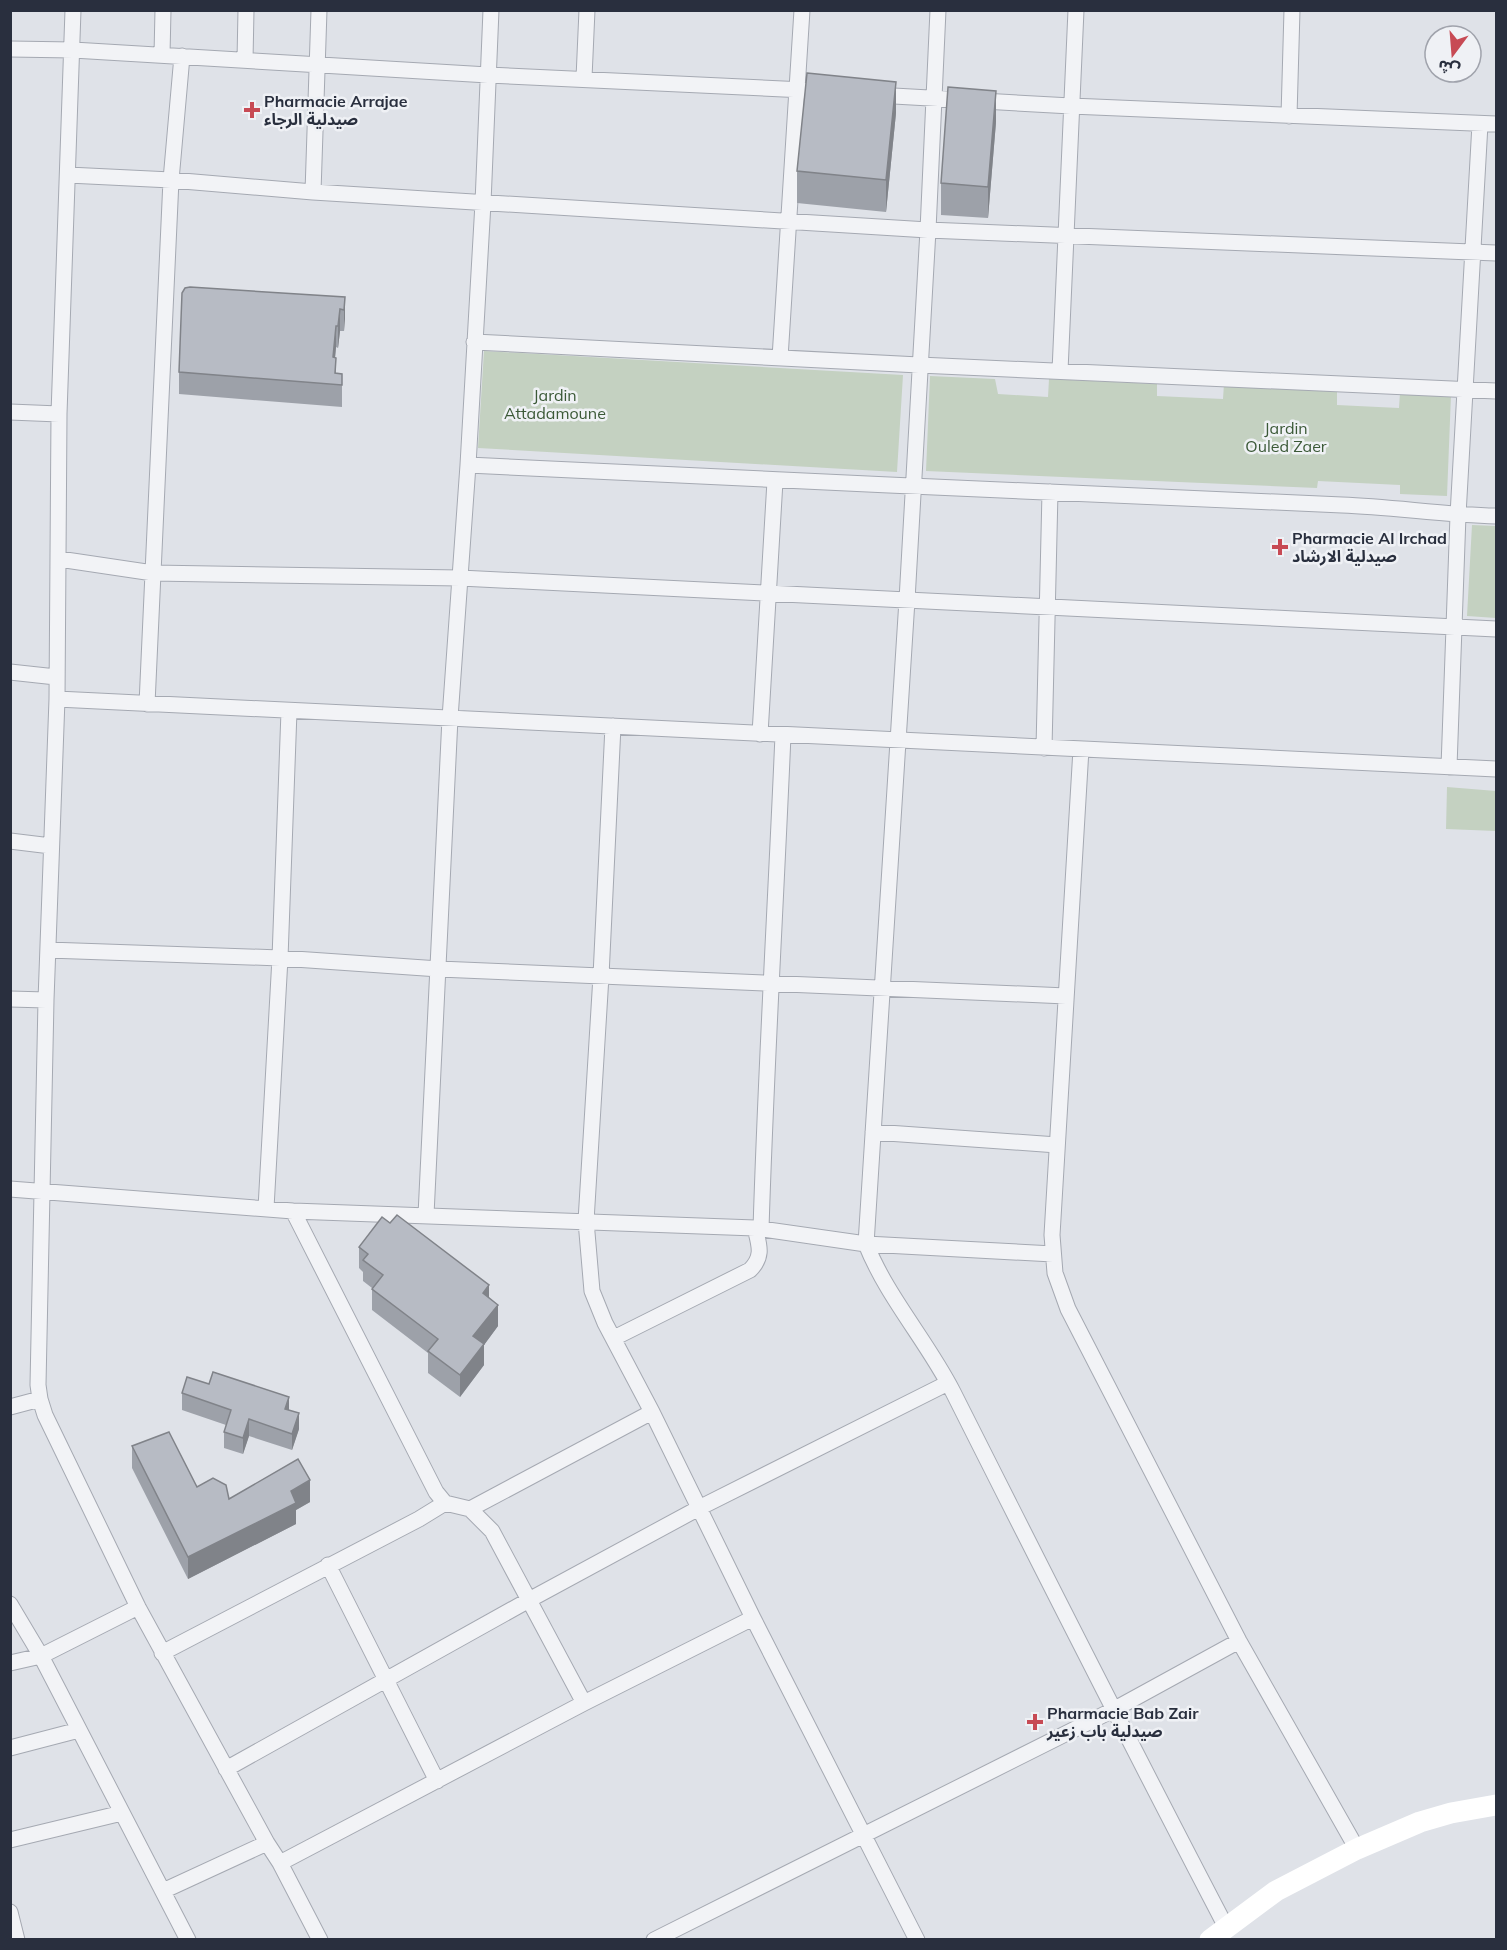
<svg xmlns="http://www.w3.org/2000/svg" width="1507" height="1950" viewBox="0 0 1507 1950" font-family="Mulish,'Noto Sans Arabic',sans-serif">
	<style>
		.green { fill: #c4d1c1 }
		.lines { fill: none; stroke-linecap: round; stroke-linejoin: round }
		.minor-casing { stroke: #a5a9b2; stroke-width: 17 }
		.minor { stroke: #f2f3f6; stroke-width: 15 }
		.secondary { stroke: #fff; stroke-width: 21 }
		.wall { fill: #9da1a9 }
		.shaded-wall { fill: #808389 }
		.building { fill: #b7bbc4; stroke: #808389; stroke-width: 1.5 }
		.poi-dot { fill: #c74a54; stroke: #eff1f5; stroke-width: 2 }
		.labels { text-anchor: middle; stroke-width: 5; stroke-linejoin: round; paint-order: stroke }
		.poi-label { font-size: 16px; font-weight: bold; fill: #292f3e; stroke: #eff1f5; text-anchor: start }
		.park-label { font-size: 16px; fill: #3b5937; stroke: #eff1f5 }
	</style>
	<rect width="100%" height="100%" fill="#dfe2e8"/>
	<path class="green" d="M484,351L903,375L897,472L478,448Z
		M930,376L995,379L998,394L1048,397L1049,379L1157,384V396L1223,399L1224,384L1337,390V405L1399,408L1400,393L1451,395L1447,496L1400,494V485L1318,481L1317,488L926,471Z
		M1472,525L1496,526V618L1467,616Z
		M1447,787L1496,791V831L1446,829Z"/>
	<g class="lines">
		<defs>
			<path id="minor" d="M73,10L59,414L57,699L46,1000L38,1385L40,1399L45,1415L138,1607L267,1843L280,1863L320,1940
				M938,10L928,230L907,600L866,1244C887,1297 927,1341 953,1392C1043,1571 1133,1749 1226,1927
				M10,49L73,50L488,75L825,91
				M162,55L163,10
				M245,60L246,10
				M584,78L587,10
				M876,95L1071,106L1496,124
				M1289,116L1292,10
				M68,175L171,180L313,192L928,230L1496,253
				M313,192L319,10
				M474,342L919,365L1496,391
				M780,358L802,10
				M1060,371L1076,10
				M10,412L59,414
				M468,465C759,480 1051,492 1342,505C1394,507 1445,515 1496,516
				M59,559L153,573L460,578L1496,629
				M10,672L56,677
				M57,699L1496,769
				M147,704L171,180L182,56
				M613,726L601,976L586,1221L592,1291L605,1323L652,1412L753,1618L917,1940
				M760,734L775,481
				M1044,748L1050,492
				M1081,749L1052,1235L1055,1273L1068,1309L1239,1641L1357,1849
				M1449,767L1458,515L1480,124
				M10,841L51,846
				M48,950L280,958L439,969L1066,996
				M10,999L46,1000
				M873,1132L1057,1145
				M10,1189L293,1211L755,1228L866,1244L1053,1254
				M266,1208L280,958L289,711
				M426,1215L450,718L468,465L483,203L491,10
				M761,1229C766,1064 776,900 783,735
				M614,1338L750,1270C764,1256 759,1245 755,1228
				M10,1407L40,1399
				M445,1503L470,1509L492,1531L584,1703
				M470,1509L652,1412
				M328,1565L437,1781
				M10,1604L41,1656L188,1940
				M162,1653L419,1519L445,1503L436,1492L293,1211
				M10,1663L41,1656L138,1607
				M10,1748L79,1730
				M226,1769L529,1600L699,1508L948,1383
				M10,1840L122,1813
				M280,1863L584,1703L753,1618
				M163,1891L267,1843
				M10,1912L17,1940
				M654,1940L1113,1710L1239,1641"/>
		</defs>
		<use href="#minor" class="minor-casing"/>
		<use href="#minor" class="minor"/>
		<path class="secondary" d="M1210,1940L1276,1891L1357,1849L1420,1822L1451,1813L1496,1805"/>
	</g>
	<path class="wall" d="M896,113L886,212L797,203V171Z
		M996,122L988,218L941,215V183Z
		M345,297L344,331H340L338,348L336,347L335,358L336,373L342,374V407L179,394V372Z
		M359,1247L489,1298L498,1326L484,1345V1365L460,1397L428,1373V1353L372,1310V1288L363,1281V1272L359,1268Z
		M209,1384L289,1410L299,1429L292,1450L249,1436L243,1454L224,1448V1432L226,1425L182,1410V1393Z
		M132,1446L197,1487L229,1499L310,1502L296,1510V1524L188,1579L132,1468Z"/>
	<path class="shaded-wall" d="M896,82V113L886,212V180Z
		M996,91V122L988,218V187Z
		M345,297V319L344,331V310Z
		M340,309V331L338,348V326Z
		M336,326V347L333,379V357Z
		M489,1285V1307L483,1293Z
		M498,1305V1326L484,1345V1365L460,1397V1375L473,1336Z
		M289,1397V1414L285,1409Z
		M299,1413V1429L292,1450V1434Z
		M249,1419V1436L243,1454V1438Z
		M310,1480V1502L296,1510V1524L188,1579V1557L291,1491Z"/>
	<path class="building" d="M807,73L896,82L886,180L797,171Z
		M948,87L996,91L988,187L941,183Z
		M190,287L345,297L344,310L340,309L338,326H336L333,357L336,358L335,373L342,374V385L179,372L182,293L185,288Z
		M397,1215L489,1285L483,1293L498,1305L473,1336L484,1344L460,1375L428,1351L438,1339L372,1289L383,1275L363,1260L368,1254L359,1247L382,1217L390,1223Z
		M213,1372L289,1397L285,1409L299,1413L292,1434L249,1419L243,1438L224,1432L231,1410L182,1393L187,1377L209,1384Z
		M169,1432L197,1487L213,1478L226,1485L229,1499L298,1459L310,1480L291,1491L296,1503L188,1557L132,1446Z"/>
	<g class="poi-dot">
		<path d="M249 101h6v6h6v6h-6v6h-6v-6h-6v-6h6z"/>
		<path d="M1277 538h6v6h6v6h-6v6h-6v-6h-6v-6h6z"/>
		<path d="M1032 1713h6v6h6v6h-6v6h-6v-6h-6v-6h6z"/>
	</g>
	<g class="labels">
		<g class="poi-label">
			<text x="264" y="107">Pharmacie Arrajae<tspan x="264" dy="18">صيدلية الرجاء</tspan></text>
			<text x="1292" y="544">Pharmacie Al Irchad<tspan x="1292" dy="18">صيدلية الارشاد</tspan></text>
			<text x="1047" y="1719">Pharmacie Bab Zair<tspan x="1047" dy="18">صيدلية باب زعير</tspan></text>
		</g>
		<g class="park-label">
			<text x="555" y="401">Jardin<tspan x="555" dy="18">Attadamoune</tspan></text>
			<text x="1286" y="434">Jardin<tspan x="1286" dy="18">Ouled Zaer</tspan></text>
		</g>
	</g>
	<rect width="1507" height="1950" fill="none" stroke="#292f3e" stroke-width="24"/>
	<g transform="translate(1453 54) rotate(196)"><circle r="28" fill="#eff1f5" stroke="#a0a3ac" stroke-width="1.5"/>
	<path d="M0-4.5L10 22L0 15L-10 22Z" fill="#c74a54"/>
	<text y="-9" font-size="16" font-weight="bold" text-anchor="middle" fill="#292f3e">ش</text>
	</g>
</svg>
